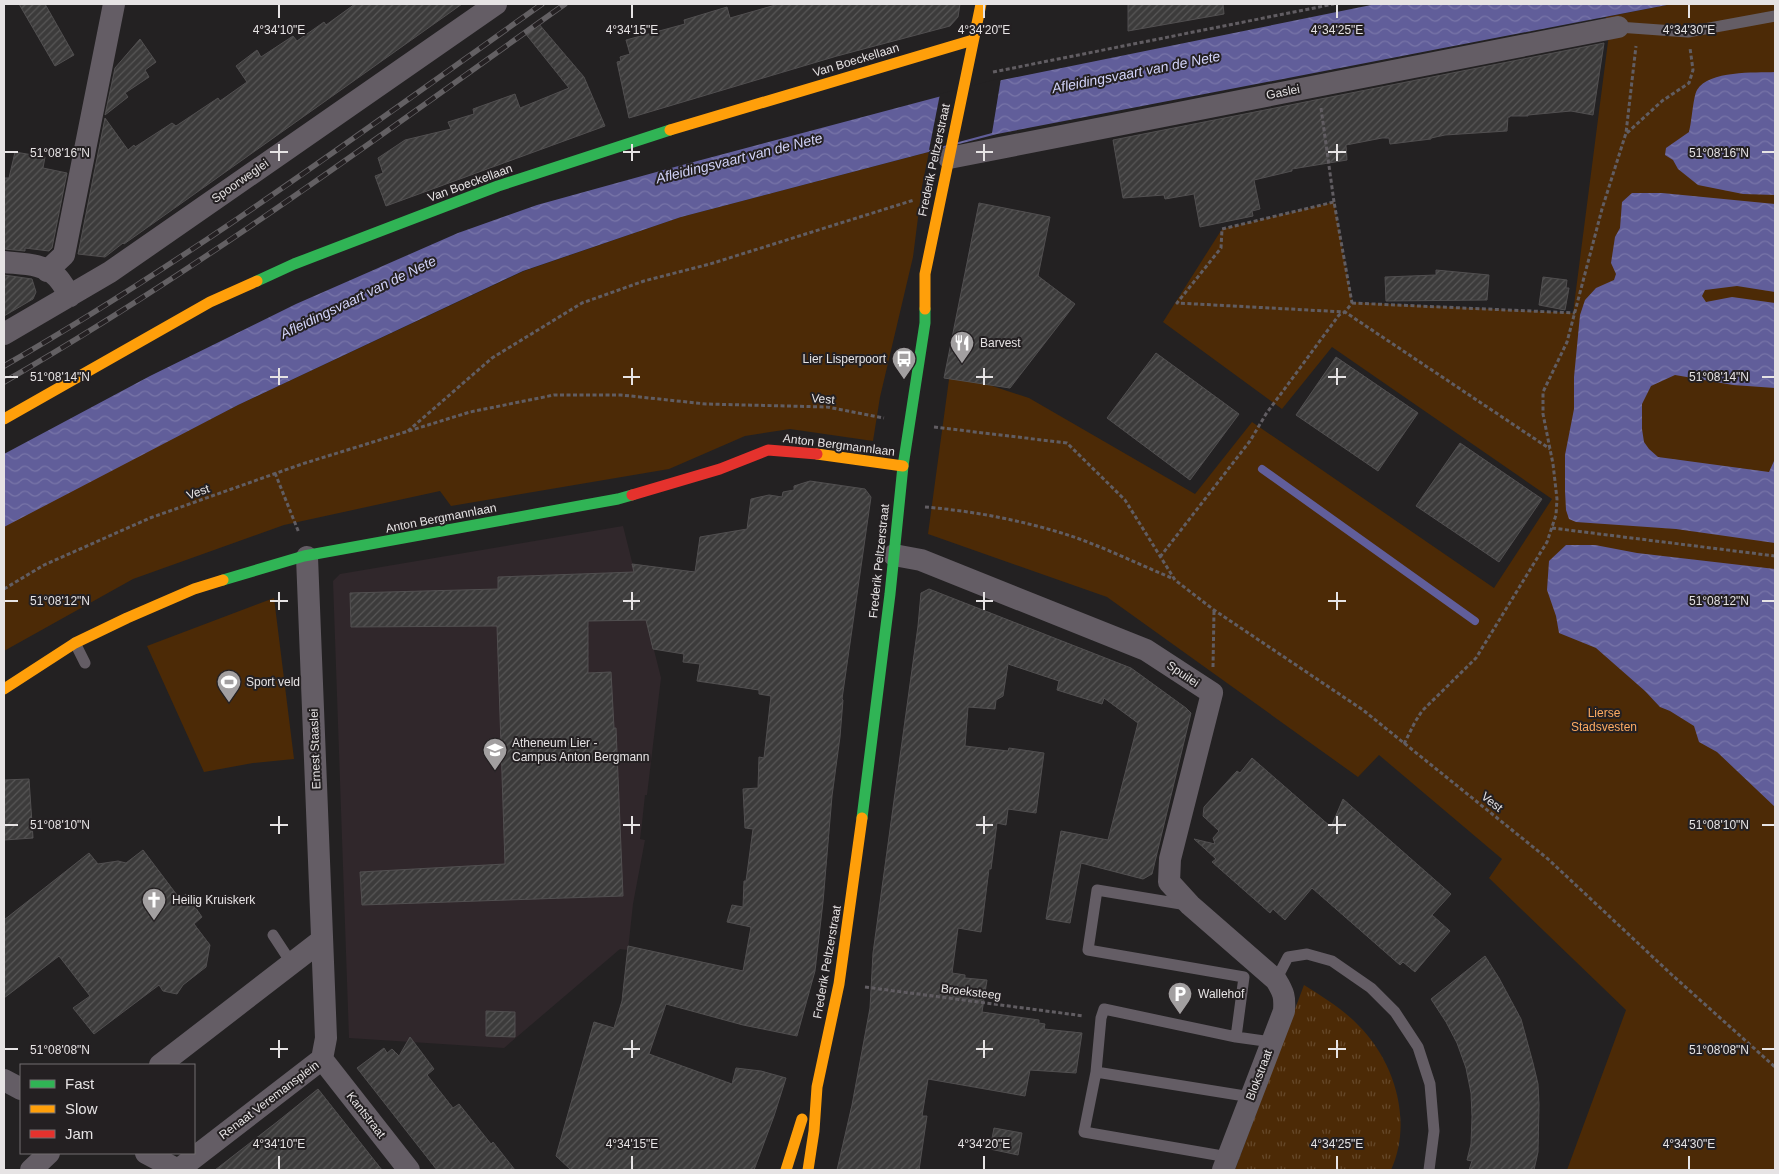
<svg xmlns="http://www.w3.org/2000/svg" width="1779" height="1174" viewBox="0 0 1779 1174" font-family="Helvetica,sans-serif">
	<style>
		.built { fill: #30272b }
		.grass { fill: url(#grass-tufts) }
		.park { fill: #4c2a06 }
		.water { fill: url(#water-waves) }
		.pier { fill: #232122 }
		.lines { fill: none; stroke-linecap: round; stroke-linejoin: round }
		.stream { stroke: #615e9a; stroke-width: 8 }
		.building { fill: url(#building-hatch); stroke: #514f50 }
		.path { stroke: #615d62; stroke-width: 3; stroke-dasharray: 4 2.5; stroke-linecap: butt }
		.lane { stroke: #645d65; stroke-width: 11 }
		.street { stroke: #645d65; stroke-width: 22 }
		.fast { stroke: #30b455; stroke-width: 11 }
		.slow { stroke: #ff9f0a; stroke-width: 11 }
		.jam { stroke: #e5322d; stroke-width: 11 }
		.rail-casing { stroke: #636063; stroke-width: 5.5 }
		.rail { stroke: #242022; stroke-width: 4; stroke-dasharray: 11; stroke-linecap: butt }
		.ticks { fill: none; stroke: #e6e3e4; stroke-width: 2 }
		.labels { text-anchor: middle; stroke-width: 4; stroke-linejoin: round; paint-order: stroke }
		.street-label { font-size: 12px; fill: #e6e3e4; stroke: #242022 }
		.poi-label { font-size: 12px; fill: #e6e3e4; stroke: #242022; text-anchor: start }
		.park-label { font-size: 12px; fill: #fdab62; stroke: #242022 }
		.water-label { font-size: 14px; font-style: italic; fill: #d2d3f9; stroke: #242022 }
		.ticks-label { font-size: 12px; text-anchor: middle; fill: #e6e3e4; stroke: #242022; stroke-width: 4; stroke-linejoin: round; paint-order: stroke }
	</style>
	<defs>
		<pattern id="grass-tufts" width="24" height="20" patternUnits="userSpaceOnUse" patternTransform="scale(1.25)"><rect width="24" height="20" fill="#4c2a06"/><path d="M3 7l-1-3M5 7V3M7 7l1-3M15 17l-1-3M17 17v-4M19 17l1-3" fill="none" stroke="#66492a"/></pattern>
		<pattern id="water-waves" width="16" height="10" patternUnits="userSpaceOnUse" patternTransform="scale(1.25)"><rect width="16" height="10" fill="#615e9a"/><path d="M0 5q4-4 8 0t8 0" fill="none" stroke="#7875a8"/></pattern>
		<pattern id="building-hatch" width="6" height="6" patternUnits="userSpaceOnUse" patternTransform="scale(1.25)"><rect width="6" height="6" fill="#3c3b3b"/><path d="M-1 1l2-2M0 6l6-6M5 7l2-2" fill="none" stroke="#585757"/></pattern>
	</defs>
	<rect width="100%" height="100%" fill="#232122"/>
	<path class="built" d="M623,526L661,678L647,795H645L642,823L640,839L645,840L633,904L628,950L620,949L504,1048L349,1038L333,581L340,574Z"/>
	<path class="grass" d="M1304,985C1323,997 1343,1009 1359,1026C1395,1062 1413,1122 1391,1170H1235Z"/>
	<path class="park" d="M1672,4H1775V1170H1567L1626,1010L1489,878L1502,859L1379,755L1358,777L1107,597L928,534L950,372L1029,398L1195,494L1252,422L1494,588L1552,499L1332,347L1282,409L1163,322L1222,229L1334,202L1352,302L1573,313L1609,34L1606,17Z
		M929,152L922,186L913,257L880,397L873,441L790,429L745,436L669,469L451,506L440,491L284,525L133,579L4,651V525L238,405L524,271L681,217Z
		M274,598L294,759L253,763L204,772L147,646Z"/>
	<path class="water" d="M1376,4H1672L997,134L681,217L523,271L238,405L4,527V454L150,376L296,304L458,233L537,205L671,168L1002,80Z
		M1775,72V195L1743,194L1698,185L1678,169L1673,160L1665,155L1666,148L1689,132C1692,121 1693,97 1697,90C1709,70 1755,73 1775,72Z
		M1632,193H1662L1775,204V292L1737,286L1705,290L1702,296L1706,302L1732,297L1775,303V388L1733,385L1675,375L1651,386L1642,404V429L1644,442L1649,449L1658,457L1769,472L1774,461L1775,453V543L1676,529L1576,522L1569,519L1566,510L1565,491V455L1574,409V377L1580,315L1585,300L1596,288L1614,280L1616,274L1611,263L1615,237L1620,228L1622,202Z
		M1566,545H1595L1637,553L1775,569V807L1717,752L1699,742L1694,726L1670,711L1660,707L1645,691L1596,648L1559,633L1556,616L1547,590L1549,561Z"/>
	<path class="pier" d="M1001,78L992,133L929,150L940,94Z"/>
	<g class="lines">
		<path class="stream" d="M1262,469L1475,621"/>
	</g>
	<path class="building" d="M19,4H45L74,55L55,66Z
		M355,4H462L124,244L123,243L105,257L78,254L105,118L128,150L134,145L135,147L172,123L176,126L218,98L220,101L247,82L236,66L257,50L261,57L293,36L297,41L324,22L326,25Z
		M779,4H960L958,17L950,26L837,56L629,118L617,62L621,61L620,57L630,54L626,40L685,24L684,20L727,7L730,18Z
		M1128,4H1223L1224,14L1128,31Z
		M538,23L584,77L605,126L386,206L375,176L383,173L378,158L405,140L451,129L448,122L474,114L473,109L515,94L520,108L569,88L525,33Z
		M140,39L156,62L145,70L149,77L125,93L128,97L105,115L115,68Z
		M1604,43L1593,115L1571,111L1528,115V116H1510V117H1508L1507,131L1445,135L1431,138V139L1390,144L1389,138H1382L1346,145L1347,160L1292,169V171L1254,180L1260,209L1252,211L1253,216L1200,227L1194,194L1165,199L1164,195L1123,198L1113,140Z
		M15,152L45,157L43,168L67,173L52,248L49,251L25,248V251L4,249V178H9Z
		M979,203L1050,217L1038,276L1075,304L1010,388L944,378Z
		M1436,270L1489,275L1487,300L1386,301L1385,277L1436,275Z
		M4,275L32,279L36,292L33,299L4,316Z
		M1543,277L1567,280L1566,288H1569L1565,310L1539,305Z
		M1156,353L1239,414L1190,480L1107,418Z
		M1336,357L1418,413L1378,471L1296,415Z
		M1460,443L1542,499L1499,562L1416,506Z
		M810,481L865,489L871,497L842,699L843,700L840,737L832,796L823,902L815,971L797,1036L743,1025L666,1004L649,1054L732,1084L736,1068L761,1071L786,1078L774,1116L754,1170H571L556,1156L594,1022L614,1028L622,1001L628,946L743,971L751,927L727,922L732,905L743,907L744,881H746L753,829L745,828L743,789L758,788L759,757L764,758L771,696L759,694V690L697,681L700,664L683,662L684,654L653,649L646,620L588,621V673L611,672L614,728H616L623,896L362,905L360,872L505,864L497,626L351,627L350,593L498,589V577L634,572L632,564L695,572L700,537L747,529L751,499L769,495L782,497L783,492L794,490V486Z
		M929,589L1131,668L1186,708L1191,713L1152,874L1143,879L1081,863L1070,923L1046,919L1061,831L1108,840L1138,723L1104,698L1102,704L1057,690L1059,681L1008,664L1003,696L996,700L995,709L968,707L965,746L1008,751L1009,748L1044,753L1036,813L1008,809L1006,825L997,823L991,869H989L981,932L958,928L952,973L965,975V978L987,980L982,1012L1039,1020V1023L1045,1024L1044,1029L1082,1033L1076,1073L1030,1070L1025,1096L928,1079L922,1116H927L919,1170H837L852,1105L870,1008L873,953L918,626L921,593Z
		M1252,758L1331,827L1343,799L1451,894L1432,915L1450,931L1415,972L1403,962L1400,965L1312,888L1285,920L1273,909L1270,913L1212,862L1216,859L1194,839L1215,844L1213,838L1219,831L1203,816L1204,807L1237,771L1240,773Z
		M29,779L33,838L4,840V780Z
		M143,850L180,899L186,894L202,917L194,924L210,945L206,967L183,985L177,994L163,991L159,985L94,1034L73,1008L90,996L59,956L4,998V920L89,853L98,864L118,861L126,863Z
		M1485,956L1499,978L1521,1019L1533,1063L1538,1084L1539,1105L1538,1152L1534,1170H1469L1472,1161L1467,1160L1471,1144L1472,1117L1471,1093L1466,1068L1457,1043L1446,1022L1431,999Z
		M486,1011L515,1012V1037L486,1036Z
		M410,1037L434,1069L427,1075L453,1108L459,1104L491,1144L493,1142L515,1170H437L357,1068L384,1048L387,1053L392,1049L399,1056Z
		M318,1089L382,1170H215L277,1122Z
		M994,1128L1022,1133L1018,1155L990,1149Z"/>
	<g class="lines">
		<path class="path" d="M993,72L1334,4
			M1321,108L1334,202
			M1627,133L1662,101L1689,83L1693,70L1690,48
			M1352,303L1575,313
			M934,427L1067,443L1125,500L1175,580L1214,610L1363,710L1548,859L1671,974L1775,1067
			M408,431L492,358L582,303L644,281L710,264L914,200
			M275,473L299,533
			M925,507C974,511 1025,521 1071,536C1106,548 1140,565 1174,579
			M1552,528L1775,556
			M1160,557L1250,441L1266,414L1339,315L1345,312L1352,303L1334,202L1222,229L1221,248L1177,303L1345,312L1550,449
			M4,589L44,565L150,518L302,464L470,412L554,395H621L706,404L827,407L884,418
			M1213,667L1214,611
			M1404,744L1415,722L1422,711L1476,658L1547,542L1556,515L1557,499L1553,464L1543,414V392L1567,342L1602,209L1626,133L1636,46
			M865,987L1084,1016"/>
		<path class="lane" d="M1618,27L1688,32L1775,16
			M75,643L85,663
			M1187,905L1097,890L1088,950L1244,977L1236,1037
			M273,935L292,964
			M1276,980L1288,957L1307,954L1332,961L1371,988L1395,1012L1418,1047L1430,1084L1434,1131L1429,1170
			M1096,1072L1251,1097
			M1228,1157L1084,1132L1096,1072L1101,1018L1104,1009L1236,1037L1272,1042"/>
		<path class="street" d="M949,158L1618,27
			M4,262C21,264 44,263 57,277C62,282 66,290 70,296
			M47,271L64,255L114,4
			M4,334L110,272L496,4
			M894,555L921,560L1146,650L1212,693L1170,859L1169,882L1190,905L1276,980C1284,993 1285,997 1284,1011L1223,1170
			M322,1059L409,1170
			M160,1065L322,940
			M4,1080L21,1089
			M146,1153L178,1170
			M31,1170L49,1153
			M178,1170L322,1059L326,1038L307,557"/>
		<path class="fast" d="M257,281L294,264L498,186L670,130
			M223,580L304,556L618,499L632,495
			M862,818L890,594L903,466L925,323V309"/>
		<path class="slow" d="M670,130L973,40
			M925,309V274L981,4
			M4,419L210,302L257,281
			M817,454L903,466
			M4,689L75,643L127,618L194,589L223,580
			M786,1170L802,1119
			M808,1170L814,1131L817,1087L839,984L862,818"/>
		<path class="jam" d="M632,495L720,469L768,450L817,454"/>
		<defs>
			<path id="rail" d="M4,366C192,258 366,129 542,4
				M4,382C200,269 381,135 565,4"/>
		</defs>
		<use href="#rail" class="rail-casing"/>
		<use href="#rail" class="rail"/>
	</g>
	<path class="ticks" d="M279,5V18M632,5V18M984,5V18M1337,5V18M1689,5V18M279,144V161M632,144V161M984,144V161M1337,144V161M5,152H18M270,152H288M623,152H640M976,152H993M1328,152H1346M1762,152H1774M279,368V385M632,368V385M984,368V385M1337,368V385M5,377H18M270,377H288M623,377H640M976,377H993M1328,377H1346M1762,377H1774M279,592V610M632,592V610M984,592V610M1337,592V610M5,601H18M270,601H288M623,601H640M976,601H993M1328,601H1346M1762,601H1774M279,816V834M632,816V834M984,816V834M1337,816V834M5,825H18M270,825H288M623,825H640M976,825H993M1328,825H1346M1762,825H1774M279,1040V1058M632,1040V1058M984,1040V1058M1337,1040V1058M5,1049H18M270,1049H288M623,1049H640M976,1049H993M1328,1049H1346M1762,1049H1774M279,1156V1169M632,1156V1169M984,1156V1169M1337,1156V1169M1689,1156V1169"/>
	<defs>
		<symbol id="restaurant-pin" viewBox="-11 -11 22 30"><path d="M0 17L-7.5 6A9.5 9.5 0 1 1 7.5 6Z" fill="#a29fa0" stroke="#242022"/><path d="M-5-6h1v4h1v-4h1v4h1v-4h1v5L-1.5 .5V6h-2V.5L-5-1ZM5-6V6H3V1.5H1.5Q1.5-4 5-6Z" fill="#fff"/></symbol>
		<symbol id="bus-pin" viewBox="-11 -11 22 30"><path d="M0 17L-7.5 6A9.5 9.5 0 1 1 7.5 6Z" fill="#a29fa0" stroke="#242022"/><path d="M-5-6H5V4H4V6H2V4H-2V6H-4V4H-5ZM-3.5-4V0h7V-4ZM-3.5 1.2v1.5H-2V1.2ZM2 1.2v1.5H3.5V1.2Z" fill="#fff"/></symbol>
		<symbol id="stadium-pin" viewBox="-11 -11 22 30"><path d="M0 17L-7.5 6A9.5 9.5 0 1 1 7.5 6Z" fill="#a29fa0" stroke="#242022"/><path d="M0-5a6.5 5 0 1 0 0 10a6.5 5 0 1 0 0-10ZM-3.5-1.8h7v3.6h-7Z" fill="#fff"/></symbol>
		<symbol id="school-pin" viewBox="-11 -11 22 30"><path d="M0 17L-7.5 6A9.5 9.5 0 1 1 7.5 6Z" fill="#a29fa0" stroke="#242022"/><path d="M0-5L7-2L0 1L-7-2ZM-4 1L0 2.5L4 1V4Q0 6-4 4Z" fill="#fff"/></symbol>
		<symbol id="church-pin" viewBox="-11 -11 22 30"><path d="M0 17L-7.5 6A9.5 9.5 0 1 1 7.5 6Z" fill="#a29fa0" stroke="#242022"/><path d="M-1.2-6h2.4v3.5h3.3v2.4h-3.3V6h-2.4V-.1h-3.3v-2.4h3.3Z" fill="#fff"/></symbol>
		<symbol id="parking-pin" viewBox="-11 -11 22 30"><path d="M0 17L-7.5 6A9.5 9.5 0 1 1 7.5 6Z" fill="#a29fa0" stroke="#242022"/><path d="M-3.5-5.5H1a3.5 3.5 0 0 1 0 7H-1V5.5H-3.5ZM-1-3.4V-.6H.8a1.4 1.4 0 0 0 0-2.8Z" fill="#fff"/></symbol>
	</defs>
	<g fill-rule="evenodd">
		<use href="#restaurant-pin" x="948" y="329" width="28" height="38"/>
		<use href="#bus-pin" x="890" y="345" width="28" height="38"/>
		<use href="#stadium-pin" x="215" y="668" width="28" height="38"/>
		<use href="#school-pin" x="481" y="736" width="28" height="38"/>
		<use href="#church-pin" x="140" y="886" width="28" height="38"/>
		<use href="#parking-pin" x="1166" y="980" width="28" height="38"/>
	</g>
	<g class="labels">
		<g class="street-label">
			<text transform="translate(856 60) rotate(-17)" y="4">Van Boeckellaan</text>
			<text transform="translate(1283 92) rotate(-11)" y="4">Gaslei</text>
			<text transform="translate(934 160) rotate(-78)" y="4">Frederik Peltzerstraat</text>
			<text transform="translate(240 181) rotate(-35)" y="4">Spoorweglei</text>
			<text transform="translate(470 183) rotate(-20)" y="4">Van Boeckellaan</text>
			<text transform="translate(823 399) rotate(5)" y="4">Vest</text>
			<text transform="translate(839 445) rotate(7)" y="4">Anton Bergmannlaan</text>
			<text transform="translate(198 492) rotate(-20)" y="4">Vest</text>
			<text transform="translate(441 518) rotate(-11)" y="4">Anton Bergmannlaan</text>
			<text transform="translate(879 561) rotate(-84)" y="4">Frederik Peltzerstraat</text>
			<text transform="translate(1183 674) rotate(34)" y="4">Spuilei</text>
			<text transform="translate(315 749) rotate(-92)" y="4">Ernest Staaslei</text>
			<text transform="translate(1492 802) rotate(39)" y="4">Vest</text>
			<text transform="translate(827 962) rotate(-80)" y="4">Frederik Peltzerstraat</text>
			<text transform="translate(971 992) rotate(7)" y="4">Broeksteeg</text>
			<text transform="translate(1259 1075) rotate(-69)" y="4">Blokstraat</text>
			<text transform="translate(269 1100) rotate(-37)" y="4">Renaat Veremansplein</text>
			<text transform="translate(366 1115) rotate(52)" y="4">Kantstraat</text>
		</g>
		<g class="poi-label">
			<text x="980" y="347">Barvest</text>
			<text x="886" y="363" text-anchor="end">Lier Lisperpoort</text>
			<text x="246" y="686">Sport veld</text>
			<text x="512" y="747">Atheneum Lier -<tspan x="512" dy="14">Campus Anton Bergmann</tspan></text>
			<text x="172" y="904">Heilig Kruiskerk</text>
			<text x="1198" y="998">Wallehof</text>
		</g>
		<g class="park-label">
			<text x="1604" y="717">Lierse<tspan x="1604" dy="14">Stadsvesten</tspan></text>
		</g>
		<g class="water-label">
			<text transform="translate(1136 72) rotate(-11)" y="5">Afleidingsvaart van de Nete</text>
			<text transform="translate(739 158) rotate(-14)" y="5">Afleidingsvaart van de Nete</text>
			<text transform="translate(358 297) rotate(-26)" y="5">Afleidingsvaart van de Nete</text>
		</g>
	</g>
	<g class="ticks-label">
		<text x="279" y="34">4°34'10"E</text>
		<text x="632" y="34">4°34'15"E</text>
		<text x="984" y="34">4°34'20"E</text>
		<text x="1337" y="34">4°34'25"E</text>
		<text x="1689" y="34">4°34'30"E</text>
		<text x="60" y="157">51°08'16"N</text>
		<text x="1719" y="157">51°08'16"N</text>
		<text x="60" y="381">51°08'14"N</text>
		<text x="1719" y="381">51°08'14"N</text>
		<text x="60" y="605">51°08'12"N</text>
		<text x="1719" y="605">51°08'12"N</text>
		<text x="60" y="829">51°08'10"N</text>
		<text x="1719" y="829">51°08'10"N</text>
		<text x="60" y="1054">51°08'08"N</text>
		<text x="1719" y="1054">51°08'08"N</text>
		<text x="279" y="1148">4°34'10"E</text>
		<text x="632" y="1148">4°34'15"E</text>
		<text x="984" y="1148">4°34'20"E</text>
		<text x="1337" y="1148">4°34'25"E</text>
		<text x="1689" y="1148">4°34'30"E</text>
	</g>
	<rect width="1779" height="1174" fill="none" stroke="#e6e3e4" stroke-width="10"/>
	<rect x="20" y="1064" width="175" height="90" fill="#242022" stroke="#726e70"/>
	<rect x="30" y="1080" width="25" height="8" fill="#30b455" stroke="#726e70"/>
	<text x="65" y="1089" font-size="15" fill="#e6e3e4">Fast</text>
	<rect x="30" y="1105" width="25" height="8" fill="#ff9f0a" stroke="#726e70"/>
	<text x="65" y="1114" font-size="15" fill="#e6e3e4">Slow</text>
	<rect x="30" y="1130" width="25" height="8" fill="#e5322d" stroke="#726e70"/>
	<text x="65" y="1139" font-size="15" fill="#e6e3e4">Jam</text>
</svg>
